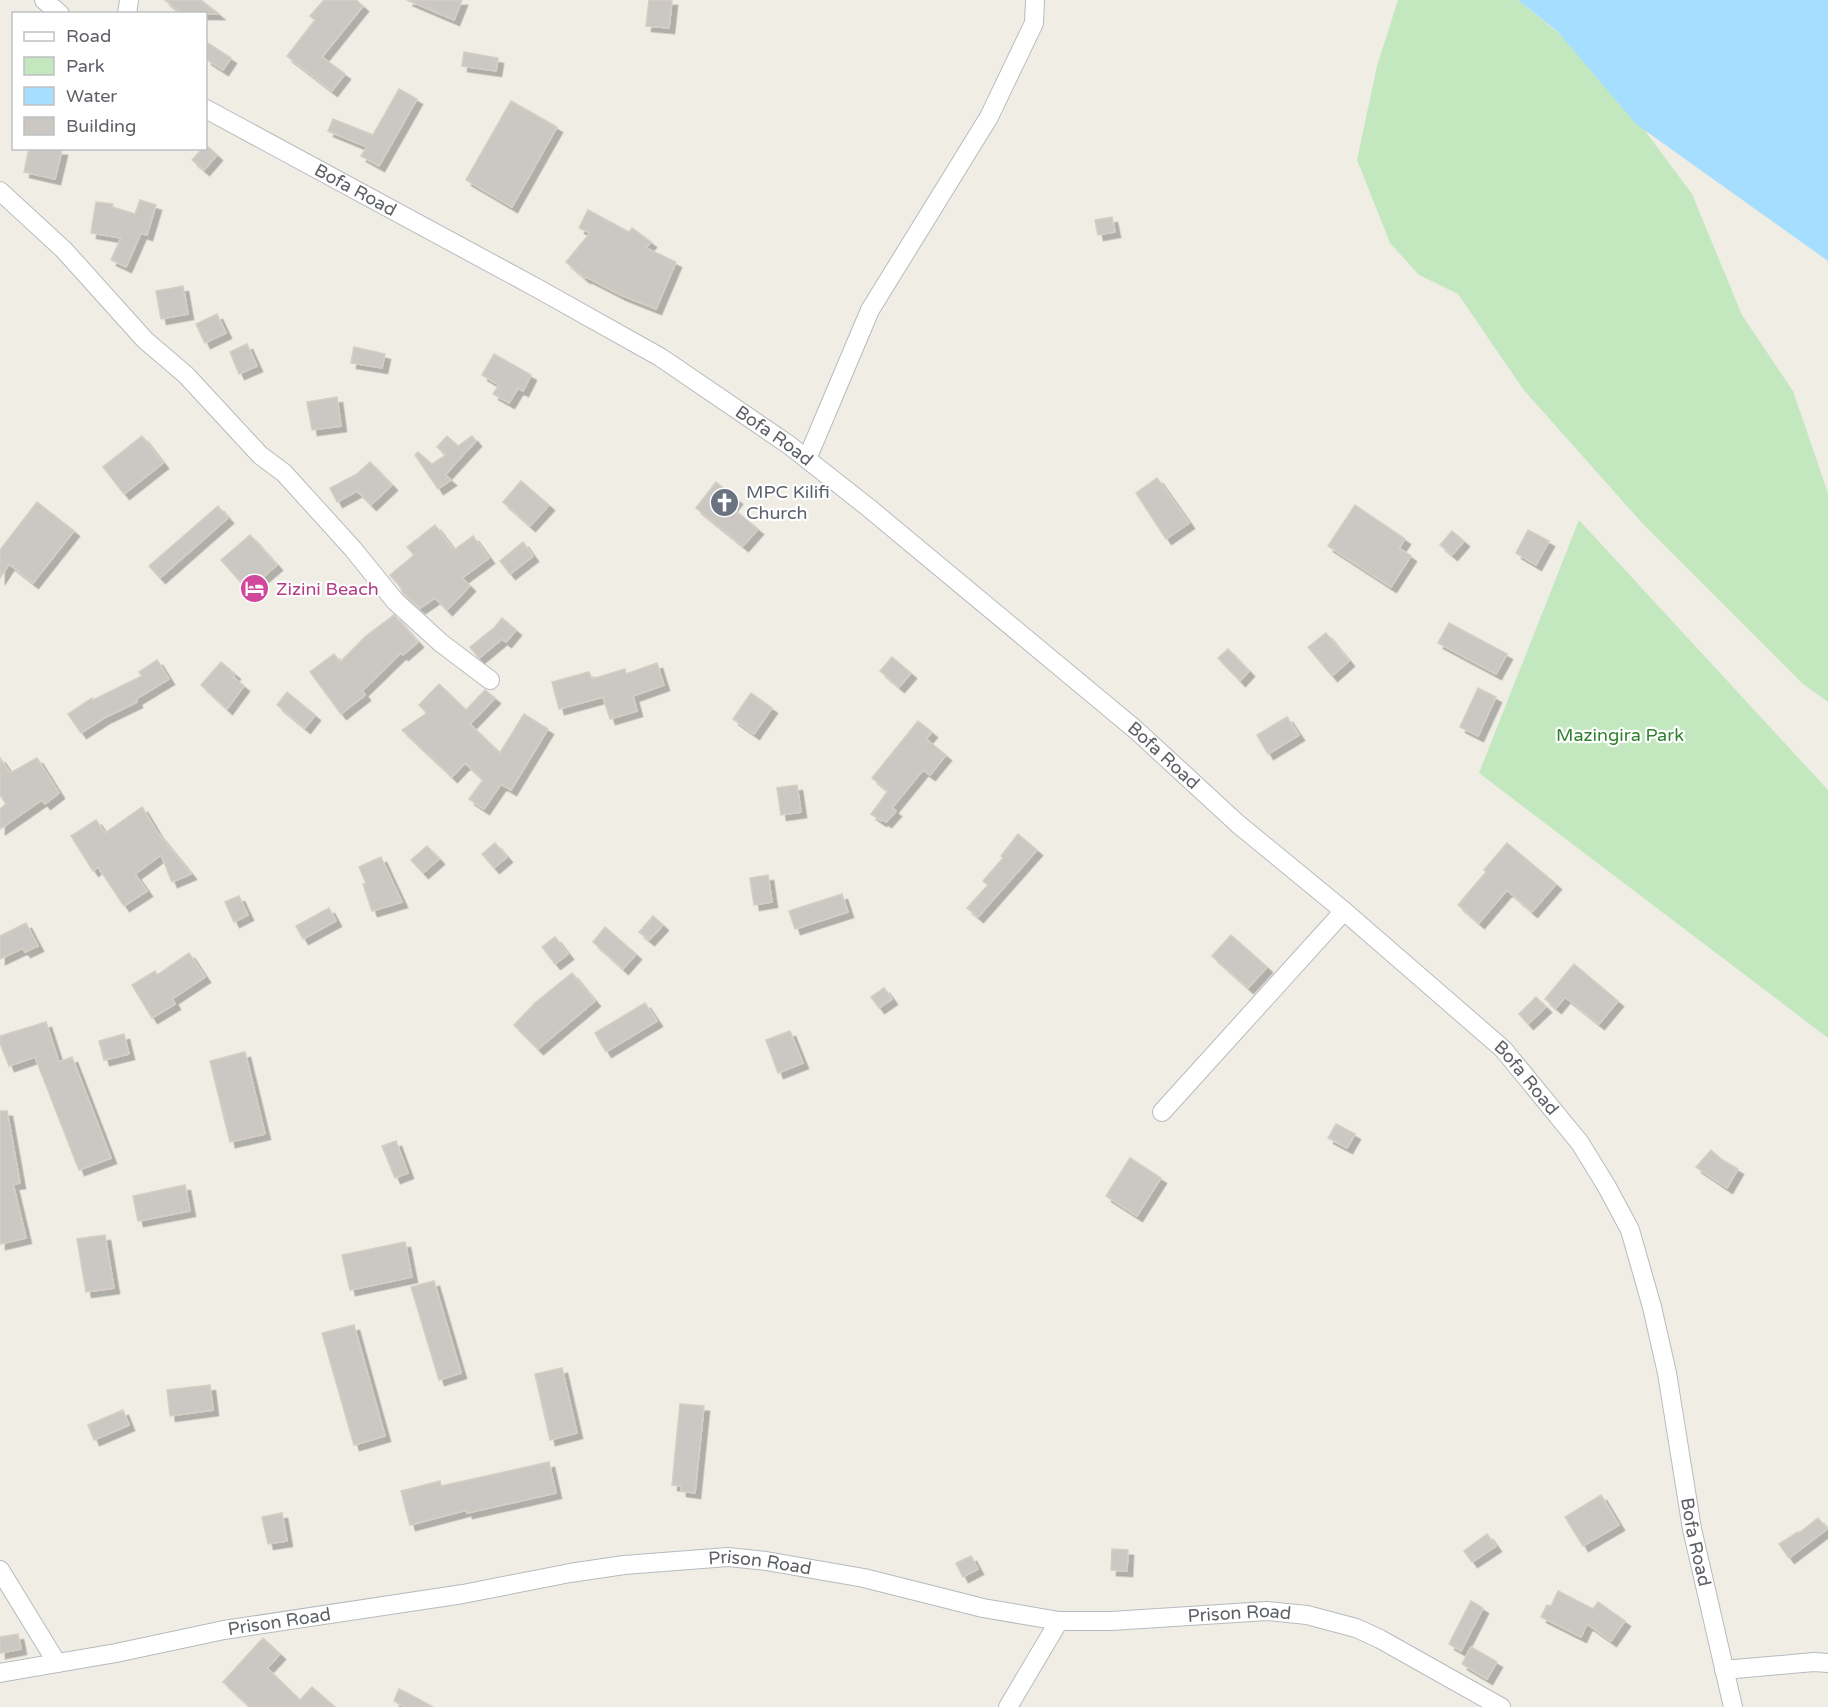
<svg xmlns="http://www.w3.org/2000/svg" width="1828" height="1707" viewBox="0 0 1828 1707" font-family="'Varela Round',sans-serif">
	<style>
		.green { fill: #c3e8c0 }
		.water { fill: #a6deff }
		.building { fill: #cbc7c2; stroke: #d5cec3; stroke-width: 1.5; filter: url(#shadow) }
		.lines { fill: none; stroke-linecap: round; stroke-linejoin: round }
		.minor-casing { stroke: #b7bbbf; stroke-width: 20 }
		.minor { stroke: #fff; stroke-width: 18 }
		.labels { text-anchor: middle; stroke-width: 4.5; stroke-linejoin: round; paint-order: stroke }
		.street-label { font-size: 18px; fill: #5d6166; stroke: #fff }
		.worship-label { font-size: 18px; fill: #5b616d; stroke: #fff; text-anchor: start }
		.hotel-label { font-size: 18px; fill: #b23c85; stroke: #fff; text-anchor: start }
		.park-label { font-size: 18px; fill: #308230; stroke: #fff }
	</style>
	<defs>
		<filter id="shadow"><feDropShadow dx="5.5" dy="5.5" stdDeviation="0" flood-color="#0004"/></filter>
	</defs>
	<rect width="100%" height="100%" fill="#f0ede5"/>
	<path class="green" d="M1398,0H1518L1594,62L1692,194L1742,315L1793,391L1828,493V702L1803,684L1642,523L1523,389L1458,294L1419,275L1390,243L1357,160L1377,66Z
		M1579,520L1828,790V1038L1479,773Z"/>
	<path class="water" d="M1518,0H1828V261L1636,124L1558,32Z"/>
	<path class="building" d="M165,0H201L219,14H183Z
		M324,0H356L363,6L322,57L345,74L332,91L287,56L315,20L310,16Z
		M407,0H462L454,20Z
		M649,0H672L669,28L646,26Z
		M206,42L231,58L223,70L206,59Z
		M464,52L498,58L496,71L462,66Z
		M399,89L417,99L379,166L361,156L367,147L328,131L333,119L373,135Z
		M511,101L557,127L512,207L466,180Z
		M206,145L217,155L204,170L192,160L203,148H206Z
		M29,148L62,150L55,179L24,172Z
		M140,200L156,205L147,235L141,233L126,267L111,260L121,238L91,233L96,202L113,204L112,207L135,214Z
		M588,210L629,232L632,228L651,242L646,248L676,262L656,309L621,295L586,277L585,278L566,262L590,233L579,228Z
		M1112,217L1115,232L1098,235L1095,220Z
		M183,286L188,314L161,319L156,291Z
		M217,314L226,333L205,343L196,324Z
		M247,344L257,366L239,374L230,352Z
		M354,347L385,354L382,368L351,363Z
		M494,354L531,375L523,391L518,388L509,403L493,394L499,385L482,375Z
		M337,397L341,426L312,430L307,402Z
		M142,436L163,463L124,494L103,467Z
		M447,436L458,446L472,436L476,441L445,475L451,480L438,489L415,455L418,452L432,464L446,455L437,447Z
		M370,462L392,485L371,505L357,491L337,502L330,488L357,474Z
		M1157,478L1189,523L1166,539L1136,493Z
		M521,481L549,505L530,526L503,502Z
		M716,482L737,499L731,507L758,529L743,546L696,508Z
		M37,502L74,531L33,583L9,564L0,578V550Z
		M1355,505L1405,539L1399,548L1411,556L1391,587L1328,546Z
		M218,506L228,518L160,578L149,566Z
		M435,525L454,550L473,536L489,558L462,578L470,586L447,610L435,598L420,608L403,593L401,590L402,589L390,575L414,555L407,547Z
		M1528,530L1549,541L1536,565L1516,553Z
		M1452,531L1464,541L1452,555L1440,545Z
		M250,535L277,565L248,590L221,560Z
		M523,542L533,556L510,574L500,561Z
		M394,615L418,642L403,655L401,653L362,691L365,695L341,714L310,672L334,654L340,662L366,636Z
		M502,618L516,630L506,642L502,639L479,658L470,647L495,627Z
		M1449,623L1507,654L1496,674L1438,643Z
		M1326,633L1349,661L1332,676L1308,647Z
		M1228,649L1249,671L1240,681L1218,658Z
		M892,657L911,673L899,687L880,671Z
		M157,660L169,679L136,699L137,702L104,718L81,733L68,714L92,698L93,700L142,676L139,672Z
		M221,662L235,674L233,677L244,686L227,709L201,685Z
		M657,663L664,685L633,696L637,711L610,719L603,697L559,709L552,682L589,672L592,679L625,669L626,674Z
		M439,684L466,710L485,690L495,698L470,724L500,753L524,714L548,729L511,790L501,784L484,809L469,799L483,780L465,763L452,777L402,730L427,713L419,705Z
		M1478,688L1496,697L1478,736L1460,727Z
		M287,692L315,715L305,728L277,705Z
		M751,693L772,708L754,734L733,719Z
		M1287,717L1299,735L1268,754L1257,735Z
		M918,721L932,732L926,739L946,755L930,775L923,770L892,808L896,811L886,822L882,819L881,821L871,814L888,791L872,778Z
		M0,758L10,773L37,758L59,793L45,804L42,800L0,829V809L6,804L0,795Z
		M797,785L801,812L781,815L777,788Z
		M142,807L157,832L191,874L172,882L161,855L135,874L147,891L124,906L98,867L93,871L71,836L96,820L105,833Z
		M1018,834L1037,850L978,917L967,908L988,885L983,881L1003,858L1001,856Z
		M495,843L507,857L494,868L482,854Z
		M1507,843L1556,884L1532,912L1507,890L1479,923L1458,905L1486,872L1484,870Z
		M427,846L439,859L423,873L411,860Z
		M381,857L402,902L372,911L363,884L366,883L359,867Z
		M768,875L772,902L754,905L750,878Z
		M842,894L848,912L795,929L789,911Z
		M239,896L248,915L234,922L225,902Z
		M329,908L336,921L303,939L296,926Z
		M653,916L663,925L649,940L639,932Z
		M26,923L38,946L25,952L23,948L0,959V936Z
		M605,927L636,954L623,969L593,942Z
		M1231,935L1267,967L1248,988L1212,956Z
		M555,937L568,954L555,964L542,947Z
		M189,953L205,977L172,999L175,1004L152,1018L132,985L155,971L157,975Z
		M1574,964L1618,1001L1599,1024L1565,997L1556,1008L1545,999Z
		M572,973L595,1001L538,1049L514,1025L535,1003Z
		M884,988L892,999L879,1008L871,997Z
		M1536,997L1546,1007L1528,1024L1519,1014Z
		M645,1003L657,1021L606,1052L595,1033Z
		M46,1022L59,1062L72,1057L111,1158L79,1170L35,1057L9,1066L0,1043V1036Z
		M790,1031L803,1063L778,1073L766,1040Z
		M124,1034L129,1054L104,1060L99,1041Z
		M245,1052L265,1134L230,1142L210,1061Z
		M0,1111H7L20,1183L13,1184L26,1238L0,1244Z
		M1336,1124L1355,1134L1347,1148L1328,1138Z
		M396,1141L408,1173L395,1178L382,1146Z
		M1711,1150L1721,1159L1738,1169L1727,1188L1696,1167Z
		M1130,1158L1161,1178L1137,1216L1106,1196Z
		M185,1185L190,1211L138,1221L133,1196Z
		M105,1235L114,1288L86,1292L77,1239Z
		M405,1242L412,1277L350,1290L342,1255Z
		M434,1281L461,1373L439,1380L411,1287Z
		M354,1325L385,1436L354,1445L322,1333Z
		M562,1368L577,1433L550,1440L535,1374Z
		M210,1385L213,1410L170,1416L167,1390Z
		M680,1404L704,1406L695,1493L681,1491V1486L672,1485Z
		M123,1410L129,1425L94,1440L88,1425Z
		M549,1462L556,1493L467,1513V1510L410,1525L401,1491L440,1481L441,1486Z
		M1601,1495L1619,1525L1583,1546L1565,1517Z
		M282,1513L287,1541L268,1544L262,1517Z
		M1818,1518L1827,1529L1789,1558L1779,1544L1798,1532L1799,1533Z
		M1487,1534L1496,1546L1472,1562L1464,1551Z
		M1112,1549L1128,1550L1127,1571L1111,1570Z
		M971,1556L978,1569L963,1577L956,1563Z
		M1558,1591L1593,1609L1598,1602L1625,1621L1611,1641L1587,1624L1581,1637L1541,1617L1547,1605L1551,1606Z
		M1471,1601L1483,1608L1461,1651L1449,1644Z
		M18,1634L21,1649L0,1653V1637Z
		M263,1638L280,1654L267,1668L300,1700L312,1687L335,1707H250L223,1682Z
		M1471,1647L1497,1662L1487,1679L1462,1664Z
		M399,1689L407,1693L433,1707H404L394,1701Z"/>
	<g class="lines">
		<defs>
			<g id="minor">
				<path d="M44,0L60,14"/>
				<path d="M127,14L129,0"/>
				<path id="s1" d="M206,109L535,287L660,357L789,445L869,508L1136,730L1238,824L1344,911L1503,1049L1580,1143L1607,1187L1630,1230L1652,1307L1667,1373L1692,1529L1733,1707"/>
				<path d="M0,191L64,250L145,340L186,375L260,455L284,473L353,549L395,601L441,643L490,680"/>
				<path d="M807,459L870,310L989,117L1034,23L1035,0"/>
				<path d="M1162,1112L1344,911"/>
				<path d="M0,1570L57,1663"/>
				<path d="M1724,1670L1814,1662L1828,1663"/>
				<path id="s2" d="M0,1673L116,1653L224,1630L463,1594L570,1573L624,1565L728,1557L766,1561L864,1578L983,1608L1059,1621H1111L1267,1611L1307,1615L1356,1628L1380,1639L1501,1707"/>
				<path d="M1008,1707L1059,1621"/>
			</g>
		</defs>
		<use href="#minor" class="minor-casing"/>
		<use href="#minor" class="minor"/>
	</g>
	<defs>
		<symbol id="church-disc" viewBox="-11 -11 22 22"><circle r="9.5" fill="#6b7280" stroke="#fff"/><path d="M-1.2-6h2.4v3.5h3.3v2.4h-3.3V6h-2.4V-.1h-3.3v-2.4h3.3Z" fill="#fff"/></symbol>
		<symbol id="hotel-disc" viewBox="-11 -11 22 22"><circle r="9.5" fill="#d1479c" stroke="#fff"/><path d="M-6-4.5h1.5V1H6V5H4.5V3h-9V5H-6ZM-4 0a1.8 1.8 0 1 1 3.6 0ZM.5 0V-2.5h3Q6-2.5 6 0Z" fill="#fff"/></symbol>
	</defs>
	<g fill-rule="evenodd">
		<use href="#church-disc" x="708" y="486" width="33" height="33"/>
		<use href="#hotel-disc" x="238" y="572" width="33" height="33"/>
	</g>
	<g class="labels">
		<g class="street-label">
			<text dy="6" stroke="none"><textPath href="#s1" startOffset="170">Bofa Road</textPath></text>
			<text dy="6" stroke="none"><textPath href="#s1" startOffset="656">Bofa Road</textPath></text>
			<text dy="6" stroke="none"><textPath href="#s1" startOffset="1160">Bofa Road</textPath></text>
			<text dy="6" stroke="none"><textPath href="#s1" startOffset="1646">Bofa Road</textPath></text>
			<text dy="6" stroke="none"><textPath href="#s1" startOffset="2150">Bofa Road</textPath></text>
			<text dy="6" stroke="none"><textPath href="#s2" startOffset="770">Prison Road</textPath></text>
			<text dy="6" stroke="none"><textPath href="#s2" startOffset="1256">Prison Road</textPath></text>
			<text dy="6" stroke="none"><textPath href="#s2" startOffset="284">Prison Road</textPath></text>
		</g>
		<g class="worship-label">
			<text x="746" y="498">MPC Kilifi<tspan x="746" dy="21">Church</tspan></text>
		</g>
		<g class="hotel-label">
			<text x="276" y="595">Zizini Beach</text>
		</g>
		<g class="park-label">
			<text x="1620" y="741">Mazingira Park</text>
		</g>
	</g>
	<rect x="12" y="12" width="195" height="138" fill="#ffffff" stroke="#bec0c2" stroke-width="1.5"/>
	<rect x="24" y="32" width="30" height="9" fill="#ffffff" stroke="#bec0c2" stroke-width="1.5"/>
	<text x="66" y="42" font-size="18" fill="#5d6166">Road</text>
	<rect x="24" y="57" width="30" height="18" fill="#c3e8c0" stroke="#bec0c2" stroke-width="1.5"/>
	<text x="66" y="72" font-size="18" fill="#5d6166">Park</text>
	<rect x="24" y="87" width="30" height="18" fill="#a6deff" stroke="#bec0c2" stroke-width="1.5"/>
	<text x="66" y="102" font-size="18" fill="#5d6166">Water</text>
	<rect x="24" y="117" width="30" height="18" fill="#cbc7c2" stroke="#bec0c2" stroke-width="1.5"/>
	<text x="66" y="132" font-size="18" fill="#5d6166">Building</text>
</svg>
